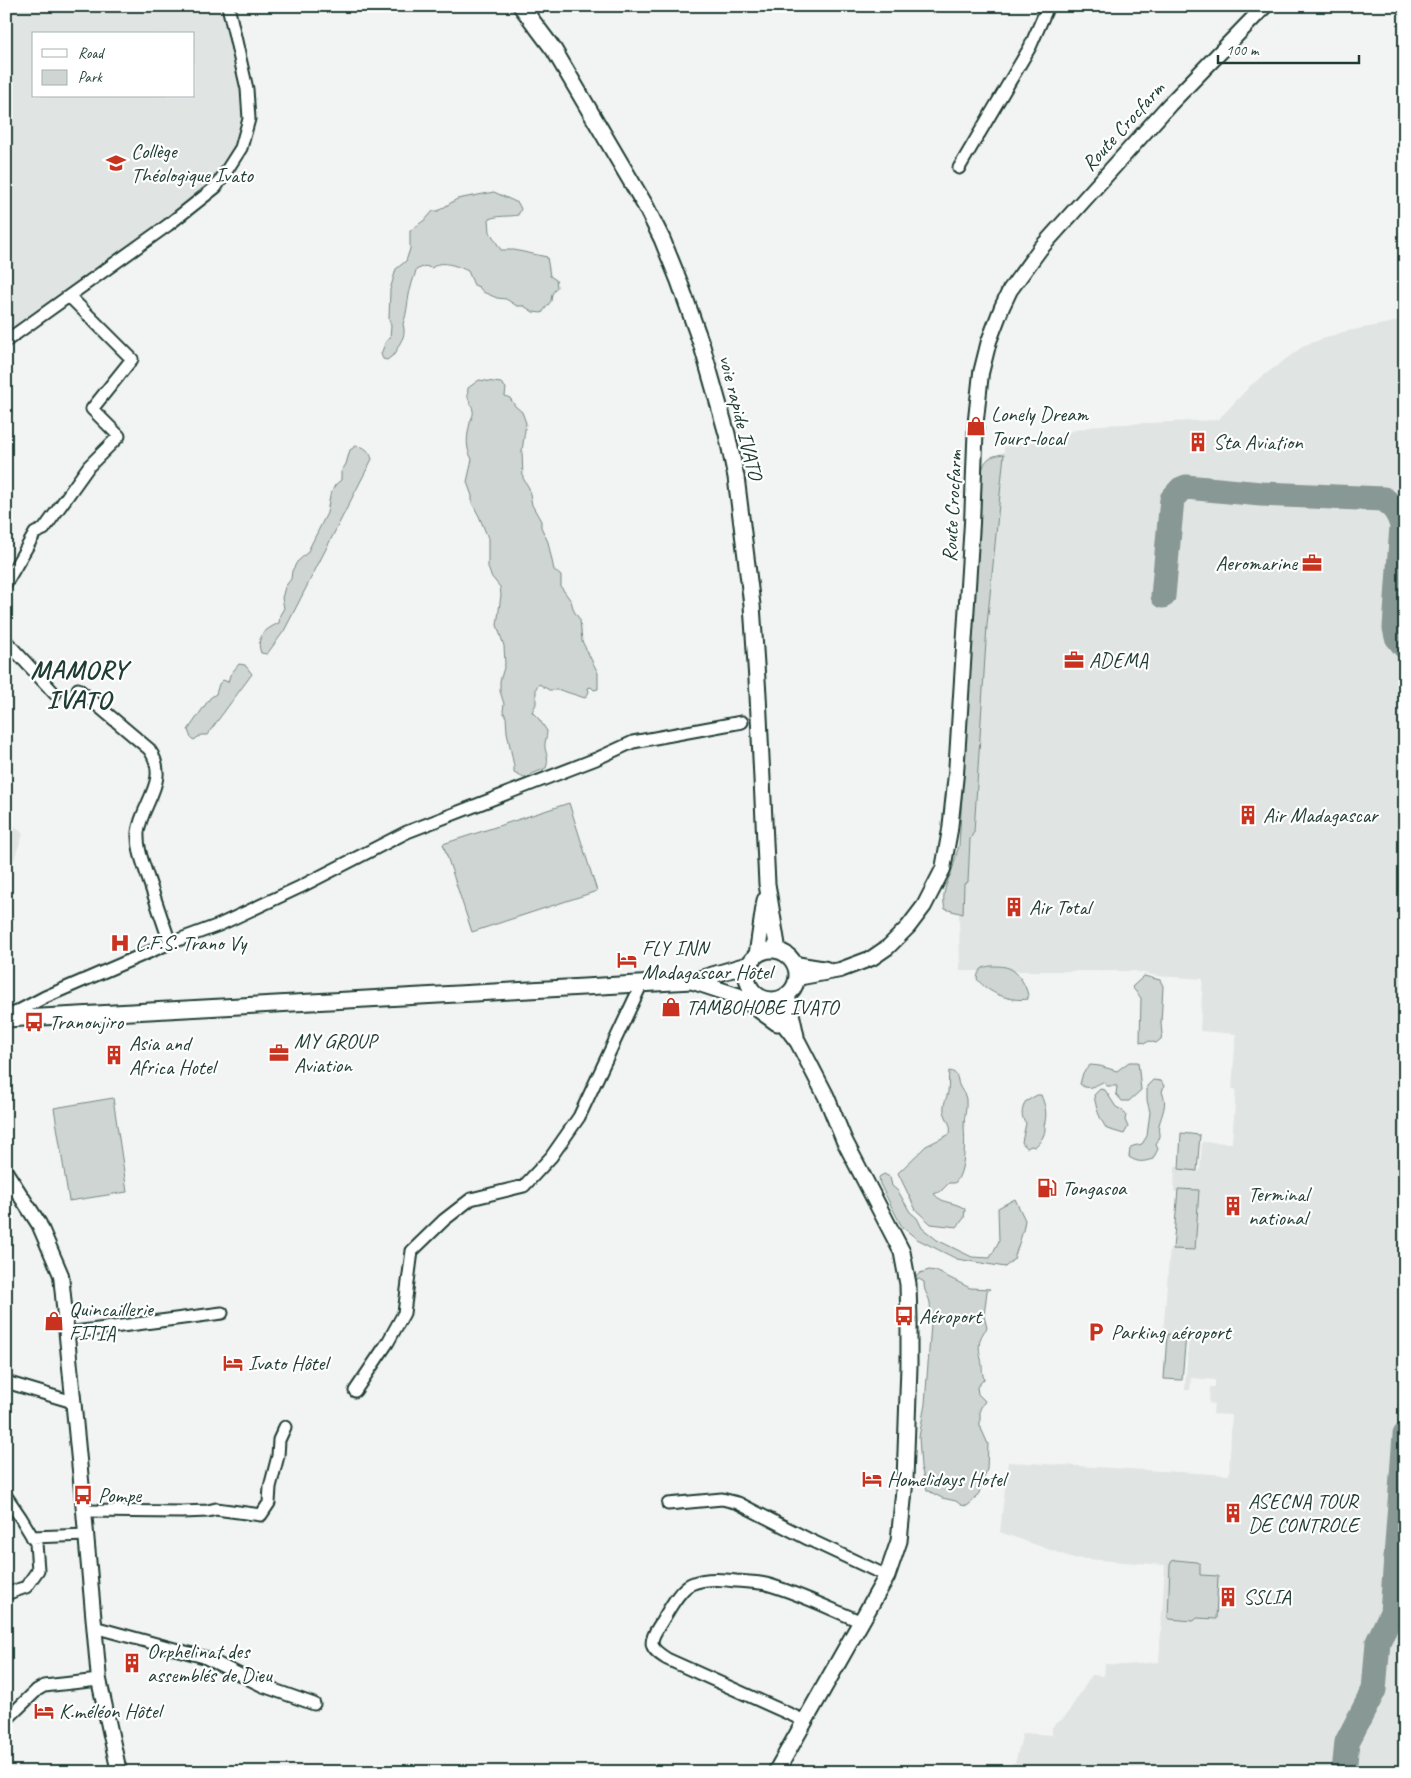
<svg xmlns="http://www.w3.org/2000/svg" width="1411" height="1778" viewBox="0 0 1411 1778" font-family="Caveat,sans-serif">
	<style>
		.built { fill: #e0e4e3; fill-rule: evenodd }
		.green { fill: #ced5d3; stroke: #768984 }
		.lines { fill: none; stroke-linecap: round; stroke-linejoin: round }
		.taxiway { stroke: #889894; stroke-width: 25 }
		.minor-casing { stroke: #1f3d34; stroke-width: 15 }
		.tertiary-casing { stroke: #1f3d34; stroke-width: 18 }
		.secondary-casing { stroke: #1f3d34; stroke-width: 19 }
		.minor { stroke: #fff; stroke-width: 11 }
		.tertiary { stroke: #fff; stroke-width: 14 }
		.secondary { stroke: #fff; stroke-width: 15 }
		.labels { text-anchor: middle; stroke-width: 4.5; stroke-linejoin: round; paint-order: stroke }
		.street-label { font-size: 21px; fill: #1f3d34; stroke: #fff }
		.poi-label { font-size: 21px; fill: #1f3d34; stroke: #fff; text-anchor: start }
		.district-label { font-size: 26px; font-weight: bold; letter-spacing: 1px; fill: #1f3d34; stroke: #fff }
	</style>
	<rect width="100%" height="100%" fill="#f2f3f3"/>
	<filter id="ink" filterUnits="userSpaceOnUse"><feTurbulence type="fractalNoise" baseFrequency=".02" numOctaves="2"/><feDisplacementMap in="SourceGraphic" scale="10" xChannelSelector="R" yChannelSelector="G"/><feConvolveMatrix kernelMatrix="1 2 1 2 8 2 1 2 1" color-interpolation-filters="sRGB"/></filter>
	<g filter="url(#ink)">
		<path class="built" d="M6,6H221L242,91L244,118L237,145L215,182L166,220L6,333ZM34,34H194V96H34Z
			M1405,320V1772H1012V1763H1015L1023,1733L1052,1735V1727L1065,1717L1092,1675L1104,1676L1105,1664L1124,1665L1159,1662L1165,1565L1073,1558L1000,1532L1008,1462L1229,1475L1232,1415L1213,1414L1214,1404L1209,1403L1210,1387H1215V1380L1191,1378L1190,1390H1185L1189,1336L1163,1334L1170,1248L1195,1250L1199,1191L1178,1189L1177,1192L1174,1191L1175,1166H1179V1169L1200,1171L1202,1142L1232,1143L1236,1089H1232L1236,1034L1200,1031L1203,979L1158,976L1135,971H960L959,914L963,913L964,884L968,882L970,839L974,832L987,625L1004,454V447L1028,442L1054,440L1062,433L1101,425L1218,420L1251,385L1305,345L1343,332Z
			M6,818L23,834L6,881Z"/>
		<path class="green" d="M494,192L518,203L521,209L518,215C508,217 499,215 489,219L490,232L501,250H514L547,257L550,276L556,280L557,287L552,294L551,301L542,313L533,312L524,306H517L506,299L497,298L483,292L479,287L474,285L468,271C460,267 447,262 438,264C436,265 434,267 431,268L425,266L416,270C415,276 412,281 411,287C407,299 408,311 403,324C407,339 399,340 396,353L387,360L383,359L381,354L386,341L390,338L391,326L389,319L390,290L396,269L406,261L410,249V231L427,218L433,211H438L457,199Z
			M479,380L501,383L506,388L505,396L510,398L515,406L522,412L526,423L522,451L523,478L529,488L532,505L541,521V527L548,542L554,570L561,576V587L571,601L574,611L580,620L582,641L598,673V689L594,690L591,687L588,688L589,692L585,698L560,690H549L539,684L536,688V704L532,712L539,719L547,731C547,737 544,743 545,748C547,756 549,760 546,768L532,774L529,778H524L514,773V766L507,732L506,717L503,711L504,704L500,691V681L505,664L504,646L497,625L501,595L500,587L491,576L488,567V538L479,516L472,503V496L467,482L472,459C465,448 467,435 470,423C471,418 474,415 473,411C472,401 466,402 468,388Z
			M356,446C365,447 369,450 372,459L284,631L267,654L261,653C255,636 266,629 279,623L280,615L284,608L282,598L285,587L291,579L292,571L297,562L307,553L327,513L330,496L335,485L341,480V472L346,464L350,450Z
			M1004,454L987,625L974,832L970,839L968,882L964,884L963,914L945,909C941,894 947,883 952,870C955,862 956,853 959,846L981,475C984,459 989,456 1004,454Z
			M239,664L245,665L252,674L207,735H201L194,740L191,738L188,730L210,698L216,694L219,684L223,680L228,682L230,675Z
			M569,803L597,891L472,932L443,844Z
			M991,966C998,966 1005,966 1011,969C1019,973 1029,990 1028,999C1010,1002 988,993 977,979C978,970 982,967 991,966Z
			M1144,976L1160,980L1163,986L1161,1024L1162,1034L1161,1039L1156,1043L1149,1041L1146,1043L1140,1042L1141,998L1132,987Z
			M1129,1062H1138L1141,1090L1129,1101H1122L1116,1094L1117,1086H1107L1103,1082C1094,1086 1087,1091 1080,1084L1083,1073L1090,1065L1100,1066L1117,1071Z
			M949,1071C958,1072 957,1078 959,1085C961,1090 965,1093 966,1099C967,1108 964,1117 964,1126C965,1141 966,1171 955,1183H949L941,1191L934,1194C944,1205 954,1201 965,1209L964,1218L957,1227L931,1224L916,1210L898,1173L926,1146L950,1134C952,1124 946,1120 944,1111C943,1103 947,1098 948,1092C949,1085 948,1078 949,1071Z
			M1153,1080L1161,1081L1164,1086L1162,1092C1168,1104 1162,1113 1159,1125C1157,1134 1162,1133 1156,1145L1158,1149L1153,1159C1143,1162 1138,1163 1129,1157L1130,1149L1133,1146L1142,1144L1147,1136L1150,1112L1147,1100V1086Z
			M1100,1089L1105,1090L1116,1107L1122,1110L1126,1115L1125,1120L1128,1127L1124,1134L1107,1129C1099,1118 1096,1108 1094,1095Z
			M1037,1095H1041C1045,1105 1047,1112 1045,1122C1043,1129 1045,1123 1045,1130C1044,1137 1040,1142 1035,1147L1031,1146L1027,1148L1024,1146L1022,1142L1026,1123C1020,1116 1022,1110 1025,1102Z
			M113,1098L127,1192L69,1201L54,1108Z
			M1181,1133L1200,1135L1197,1171L1179,1169Z
			M884,1174L890,1177L892,1186L898,1191L910,1212L917,1218L922,1228L937,1240L972,1257L990,1258L999,1241L998,1208L1015,1199L1025,1220L1023,1231L1014,1259L1005,1267L957,1259L917,1239L902,1227L880,1184L879,1177Z
			M1178,1189L1199,1190L1195,1250L1173,1249Z
			M929,1270L936,1271L970,1288L990,1289L987,1291L984,1316L987,1328C978,1338 978,1347 981,1359C983,1366 981,1370 984,1379L977,1387L978,1394L985,1401L980,1409V1426L988,1444L987,1469L979,1493L973,1501L967,1506L961,1505L956,1501L942,1498L927,1490L921,1467L919,1437L925,1404L931,1324C929,1315 931,1310 930,1303C928,1293 924,1294 924,1282L919,1279L912,1280L920,1273Z
			M1167,1334L1186,1335L1182,1380L1164,1379Z
			M1176,1560L1196,1562L1200,1564V1575L1218,1576L1216,1619L1197,1618L1195,1620L1192,1621L1170,1619L1168,1618L1170,1565L1172,1561Z"/>
		<g class="lines">
			<path class="taxiway" d="M1163,596L1172,499L1181,489L1186,487L1261,494L1384,499C1394,507 1398,513 1402,525L1395,628L1397,637L1405,647
				M1344,1772L1347,1742L1374,1690L1378,1642L1392,1612L1405,1435"/>
			<defs>
				<path id="minor" d="M959,168L1030,47L1048,6
					M6,341L168,225L216,187L241,148L249,119L247,89L228,6
					M6,583L35,533L44,529L89,466L119,436L92,409L132,359L69,296
					M6,641L55,694
					M78,689L149,749C171,780 142,802 138,832C137,850 144,865 149,881C156,902 163,922 170,943
					M7,1017L45,997L170,943L219,925L300,887L407,832L596,759L633,742L742,722
					M67,1333L222,1313
					M6,1382L73,1402
					M355,1391L388,1342L404,1313L412,1251L444,1220L471,1199L524,1186L551,1157L579,1117L642,983
					M6,1496L21,1518L36,1543L38,1570L26,1587L6,1594
					M668,1504L722,1499L738,1503L808,1539L887,1576
					M84,1511L182,1512L208,1511L216,1509L261,1515L269,1503L270,1487L278,1456L279,1440L285,1427
					M32,1537L87,1535
					M94,1627L204,1657L263,1686L314,1704
					M6,1720L37,1690L44,1686L99,1680
					M805,1721L667,1659C651,1649 647,1644 659,1626C667,1614 678,1590 691,1584C704,1578 722,1579 736,1581C746,1582 757,1582 766,1584C799,1593 830,1609 862,1622"/>
				<path id="tertiary" d="M795,964L826,969
					M797,978L840,970L872,958L888,947L908,927L924,906L943,869L950,830L956,774L972,523L976,419L981,373L989,341L1002,307L1010,290L1040,249L1170,104L1265,6
					M6,1173L39,1224L61,1275L84,1511L99,1680L119,1772"/>
				<path id="secondary" d="M521,6L554,50L645,205L662,239L679,281L702,346L727,434L736,477L752,605L758,695L767,884L778,951
					M747 975a25 25 0 1 1 50 0a25 25 0 1 1-50 0Z
					M757,955L765,900
					M692,981L738,996L755,1007L777,1023
					M787,995L796,1036
					M766,1000L798,1042L826,1096L844,1140L902,1252L908,1284L909,1321V1366L905,1480L899,1541L887,1576L776,1772
					M6,1019L692,981L750,964"/>
			</defs>
			<use href="#minor" class="minor-casing"/>
			<use href="#tertiary" class="tertiary-casing"/>
			<use href="#secondary" class="secondary-casing"/>
			<use href="#minor" class="minor"/>
			<use href="#tertiary" class="tertiary"/>
			<use href="#secondary" class="secondary"/>
		</g>
	</g>
	<defs>
		<symbol id="school-bare" viewBox="-9 -9 18 18"><path d="M0-5L7-2L0 1L-7-2ZM-4 1L0 2.5L4 1V4Q0 6-4 4Z" fill="#c8321e" stroke="#fff" stroke-width="2.5" paint-order="stroke"/></symbol>
		<symbol id="shop-bare" viewBox="-9 -9 18 18"><path d="M-5-2.5h2.3a2.7 3.5 0 0 1 5.4 0H5L5.5 6h-11ZM-1.5-2.5h3a1.5 2.3 0 0 0-3 0Z" fill="#c8321e" stroke="#fff" stroke-width="2.5" paint-order="stroke"/></symbol>
		<symbol id="building-bare" viewBox="-9 -9 18 18"><path d="M-4-6H4V6H1V3H-1V6H-4ZM-2.5-4.3h1.7v1.8h-1.7ZM.8-4.3h1.7v1.8H.8ZM-2.5-1h1.7V.8h-1.7ZM.8-1h1.7V.8H.8Z" fill="#c8321e" stroke="#fff" stroke-width="2.5" paint-order="stroke"/></symbol>
		<symbol id="office-bare" viewBox="-9 -9 18 18"><path d="M-6-3h4V-5.5h4V-3h4V5H-6ZM-1-4.5V-3h2v-1.5ZM-6 0V1H6V0Z" fill="#c8321e" stroke="#fff" stroke-width="2.5" paint-order="stroke"/></symbol>
		<symbol id="hospital-bare" viewBox="-9 -9 18 18"><path d="M-5-5h3v3.5h4V-5h3V5h-3V1.5h-4V5h-3Z" fill="#c8321e" stroke="#fff" stroke-width="2.5" paint-order="stroke"/></symbol>
		<symbol id="hotel-bare" viewBox="-9 -9 18 18"><path d="M-6-4.5h1.5V1H6V5H4.5V3h-9V5H-6ZM-4 0a1.8 1.8 0 1 1 3.6 0ZM.5 0V-2.5h3Q6-2.5 6 0Z" fill="#c8321e" stroke="#fff" stroke-width="2.5" paint-order="stroke"/></symbol>
		<symbol id="bus-bare" viewBox="-9 -9 18 18"><path d="M-5-6H5V4H4V6H2V4H-2V6H-4V4H-5ZM-3.5-4V0h7V-4ZM-3.5 1.2v1.5H-2V1.2ZM2 1.2v1.5H3.5V1.2Z" fill="#c8321e" stroke="#fff" stroke-width="2.5" paint-order="stroke"/></symbol>
		<symbol id="fuel-bare" viewBox="-9 -9 18 18"><path d="M-5.5-6h7V0h2V4h1.3V-2.5L3-4.5l.8-.8L6-3V5H2.5V1h-1V6h-7ZM-4.2-4.7v3.2H.2V-4.7Z" fill="#c8321e" stroke="#fff" stroke-width="2.5" paint-order="stroke"/></symbol>
		<symbol id="parking-bare" viewBox="-9 -9 18 18"><path d="M-3.5-5.5H1a3.5 3.5 0 0 1 0 7H-1V5.5H-3.5ZM-1-3.4V-.6H.8a1.4 1.4 0 0 0 0-2.8Z" fill="#c8321e" stroke="#fff" stroke-width="2.5" paint-order="stroke"/></symbol>
	</defs>
	<g fill-rule="evenodd">
		<use href="#school-bare" x="102" y="149" width="28" height="28"/>
		<use href="#shop-bare" x="962" y="412" width="28" height="28"/>
		<use href="#building-bare" x="1184" y="428" width="28" height="28"/>
		<use href="#office-bare" x="1298" y="549" width="28" height="28"/>
		<use href="#office-bare" x="1060" y="646" width="28" height="28"/>
		<use href="#building-bare" x="1234" y="801" width="28" height="28"/>
		<use href="#building-bare" x="1000" y="893" width="28" height="28"/>
		<use href="#hospital-bare" x="106" y="929" width="28" height="28"/>
		<use href="#hotel-bare" x="613" y="946" width="28" height="28"/>
		<use href="#shop-bare" x="657" y="993" width="28" height="28"/>
		<use href="#bus-bare" x="20" y="1008" width="28" height="28"/>
		<use href="#office-bare" x="265" y="1039" width="28" height="28"/>
		<use href="#building-bare" x="100" y="1041" width="28" height="28"/>
		<use href="#fuel-bare" x="1033" y="1174" width="28" height="28"/>
		<use href="#building-bare" x="1219" y="1192" width="28" height="28"/>
		<use href="#bus-bare" x="890" y="1302" width="28" height="28"/>
		<use href="#shop-bare" x="40" y="1307" width="28" height="28"/>
		<use href="#parking-bare" x="1082" y="1318" width="28" height="28"/>
		<use href="#hotel-bare" x="219" y="1349" width="28" height="28"/>
		<use href="#hotel-bare" x="858" y="1465" width="28" height="28"/>
		<use href="#bus-bare" x="69" y="1481" width="28" height="28"/>
		<use href="#building-bare" x="1219" y="1499" width="28" height="28"/>
		<use href="#building-bare" x="1214" y="1583" width="28" height="28"/>
		<use href="#building-bare" x="118" y="1649" width="28" height="28"/>
		<use href="#hotel-bare" x="30" y="1697" width="28" height="28"/>
	</g>
	<g class="labels">
		<g class="street-label">
			<text transform="translate(1123 126) rotate(-48)" y="7">Route Crocfarm</text>
			<text transform="translate(741 417) rotate(76)" y="7">voie rapide IVATO</text>
			<text transform="translate(952 506) rotate(-87)" y="7">Route Crocfarm</text>
		</g>
		<g class="poi-label">
			<text x="131" y="158">Collège<tspan x="131" dy="24">Théologique Ivato</tspan></text>
			<text x="991" y="421">Lonely Dream<tspan x="991" dy="24">Tours-local</tspan></text>
			<text x="1213" y="449">Sta Aviation</text>
			<text x="1297" y="570" text-anchor="end">Aeromarine</text>
			<text x="1089" y="667">ADEMA</text>
			<text x="1263" y="822">Air Madagascar</text>
			<text x="1029" y="914">Air Total</text>
			<text x="135" y="950">C.F.S. Trano Vy</text>
			<text x="642" y="955">FLY INN<tspan x="642" dy="24">Madagascar Hôtel</tspan></text>
			<text x="686" y="1014">TAMBOHOBE IVATO</text>
			<text x="49" y="1029">Tranonjiro</text>
			<text x="294" y="1048">MY GROUP<tspan x="294" dy="24">Aviation</tspan></text>
			<text x="129" y="1050">Asia and<tspan x="129" dy="24">Africa Hotel</tspan></text>
			<text x="1062" y="1195">Tongasoa</text>
			<text x="1248" y="1201">Terminal<tspan x="1248" dy="24">national</tspan></text>
			<text x="69" y="1316">Quincaillerie<tspan x="69" dy="24">FITIA</tspan></text>
			<text x="919" y="1323">Aéroport</text>
			<text x="1111" y="1339">Parking aéroport</text>
			<text x="248" y="1370">Ivato Hôtel</text>
			<text x="887" y="1486">Homelidays Hotel</text>
			<text x="98" y="1502">Pompe</text>
			<text x="1248" y="1508">ASECNA TOUR<tspan x="1248" dy="24">DE CONTROLE</tspan></text>
			<text x="1243" y="1604">SSLIA</text>
			<text x="147" y="1658">Orphelinat des<tspan x="147" dy="24">assemblés de Dieu</tspan></text>
			<text x="59" y="1718">K.méléon Hôtel</text>
		</g>
		<g class="district-label">
			<text x="79" y="678">MAMORY<tspan x="79" dy="30">IVATO</tspan></text>
		</g>
	</g>
	<rect width="1411" height="1778" fill="none" stroke="#fff" stroke-width="25"/>
	<rect x="12" y="12" width="1386" height="1753" fill="none" stroke="#1f3d34" stroke-width="2" filter="url(#ink)"/>
	<rect x="32" y="32" width="162" height="65" fill="#ffffff" stroke="#a5b1ae"/>
	<rect x="42" y="49" width="25" height="8" fill="#ffffff" stroke="#a5b1ae"/>
	<text x="78" y="58" font-size="15" fill="#1f3d34">Road</text>
	<rect x="42" y="70" width="25" height="15" fill="#ced5d3" stroke="#a5b1ae"/>
	<text x="78" y="82" font-size="15" fill="#1f3d34">Park</text>
	<path d="M1218 55v8h141v-8" fill="none" stroke="#1f3d34" stroke-width="2.5"/>
	<text x="1226" y="55" font-size="15" fill="#1f3d34" stroke="#ffffff" stroke-width="4" paint-order="stroke">100 m</text>
</svg>
